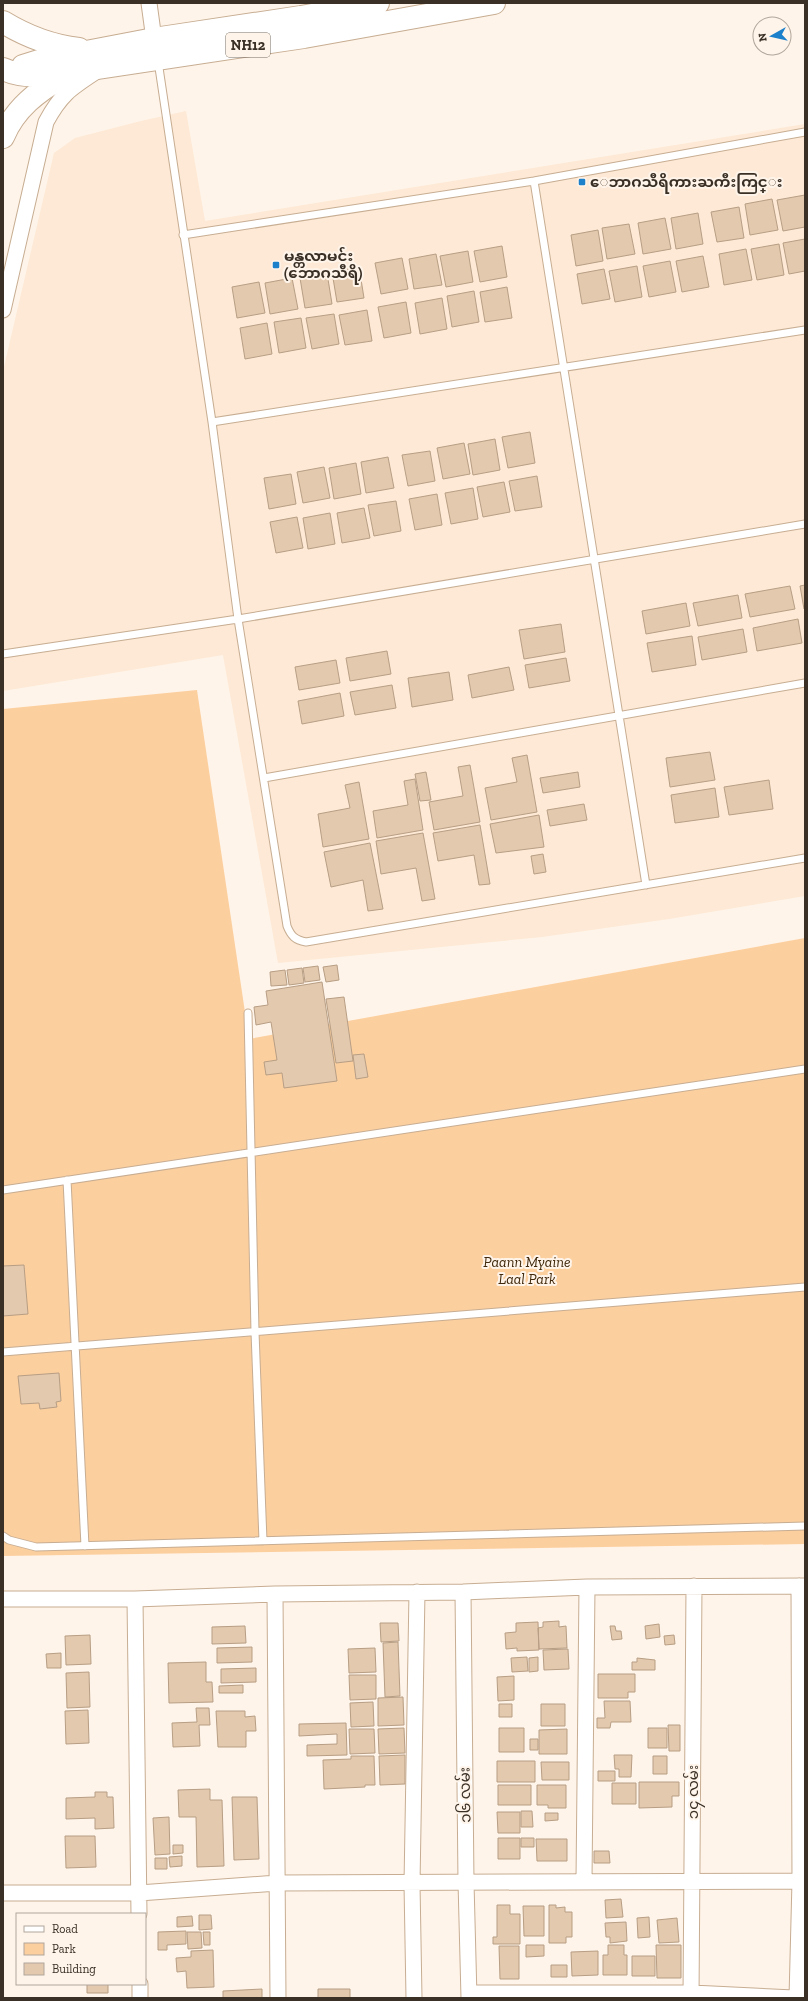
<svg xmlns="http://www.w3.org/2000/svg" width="808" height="2001" viewBox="0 0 808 2001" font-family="'Zilla Slab','Noto Sans Myanmar',serif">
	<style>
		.built { fill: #fde9d5 }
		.green { fill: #fccf9f }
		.building { fill: #e3c9ae; stroke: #b79e84 }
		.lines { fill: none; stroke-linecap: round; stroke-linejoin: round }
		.service-casing { stroke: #c7ad92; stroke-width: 9 }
		.minor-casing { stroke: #c7ad92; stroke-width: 17 }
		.trunk-casing { stroke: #c7ad92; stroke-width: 24 }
		.service { stroke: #fff; stroke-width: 7 }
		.minor { stroke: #fff; stroke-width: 15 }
		.trunk { stroke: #fff; stroke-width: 22 }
		.poi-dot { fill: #1c80cb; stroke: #fff4e9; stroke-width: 1.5 }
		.labels { text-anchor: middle; stroke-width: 4; stroke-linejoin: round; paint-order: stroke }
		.shield { fill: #fff4e9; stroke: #766b60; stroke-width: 1 }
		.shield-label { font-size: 14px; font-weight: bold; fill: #3b3025 }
		.poi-label { font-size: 15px; font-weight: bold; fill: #3b3025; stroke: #fff4e9; text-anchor: start }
		.park-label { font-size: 15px; font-style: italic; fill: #40290c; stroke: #fff4e9 }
		.street-label { font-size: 15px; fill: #3b3025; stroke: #fff4e9 }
	</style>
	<rect width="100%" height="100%" fill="#fff4e9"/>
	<path class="built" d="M186,111L205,221L805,124V896L669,919L542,937L278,963L223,655L3,691V371L54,153L75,138L141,121Z"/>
	<path class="green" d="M197,690L249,1039L805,938V1544L3,1556V709Z"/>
	<path class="building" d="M805,195V227L783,231L777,200Z
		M772,199L778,230L750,235L745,204Z
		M739,207L744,238L717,242L711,212Z
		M698,213L703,244L676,249L671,218Z
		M665,218L671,249L643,254L638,223Z
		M629,224L635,254L607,259L602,228Z
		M598,230L603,261L576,266L571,235Z
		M805,239V271L789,274L783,243Z
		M779,244L784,275L757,280L751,249Z
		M502,246L507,277L480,282L474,251Z
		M746,249L752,280L724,285L719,254Z
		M468,251L473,282L446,287L440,256Z
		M436,254L442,285L414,289L409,259Z
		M703,256L709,287L682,292L676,261Z
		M402,258L408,289L381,294L375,263Z
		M670,261L676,292L649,297L643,266Z
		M637,266L642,297L615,302L609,271Z
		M359,267L364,298L337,302L332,272Z
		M604,269L610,299L582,304L577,274Z
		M327,273L332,304L305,308L300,278Z
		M292,278L298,309L270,314L265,283Z
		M259,282L265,313L237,318L232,287Z
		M507,287L512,318L485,322L480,292Z
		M474,291L479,322L452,327L447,296Z
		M442,298L447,329L420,334L415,303Z
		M406,302L411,333L384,338L378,307Z
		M367,310L372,341L345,345L339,315Z
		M334,314L339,344L312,349L306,318Z
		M301,318L306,348L279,353L274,322Z
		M267,323L272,354L245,359L240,328Z
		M530,432L535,463L508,468L502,437Z
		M495,439L500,470L473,475L468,444Z
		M464,443L470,474L443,479L437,448Z
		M430,451L435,481L408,486L402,455Z
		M388,457L394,488L366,493L361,462Z
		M356,463L361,494L334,499L329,468Z
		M324,467L330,498L303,503L297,472Z
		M291,474L296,504L269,509L264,478Z
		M537,476L542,507L515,511L509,481Z
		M504,482L510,512L483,517L477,487Z
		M473,488L478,519L451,524L445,493Z
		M437,494L442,525L415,530L409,499Z
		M396,501L401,531L374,536L368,505Z
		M364,508L370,538L342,543L337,513Z
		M330,513L335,544L308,549L303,518Z
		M297,517L303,548L276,553L270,522Z
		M805,585V609H804L800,586Z
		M790,586L795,609L750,617L745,594Z
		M738,595L742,618L698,626L693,603Z
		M686,603L690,626L646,634L642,611Z
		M798,619L802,643L757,651L753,628Z
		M561,624L565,652L524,659L519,630Z
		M743,629L747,652L702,660L698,637Z
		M692,636L696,665L652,672L647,643Z
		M387,651L391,674L350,681L346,658Z
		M566,658L570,681L529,688L525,665Z
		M336,660L340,683L299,690L295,667Z
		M509,667L514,690L472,698L468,675Z
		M449,672L453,700L412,707L408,678Z
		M392,685L396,708L355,715L350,692Z
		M340,693L344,716L302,724L298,701Z
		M710,752L715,780L670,787L666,758Z
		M527,755L537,812L491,820L485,788L517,782L512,758Z
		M470,765L480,822L434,830L429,802L463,796L458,767Z
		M426,772L431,800L420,801L415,774Z
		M578,772L580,787L543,793L540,778Z
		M415,779L423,830L377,838L373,811L408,805L404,781Z
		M769,780L773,809L729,815L724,787Z
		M359,782L369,839L323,847L318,814L350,808L345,785Z
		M715,788L719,817L675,823L671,795Z
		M584,804L587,820L550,826L547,810Z
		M539,815L544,847L496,853L490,824Z
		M480,825L490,884L479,885L474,855L438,861L433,833Z
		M423,833L435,899L422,901L416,868L381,874L376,841Z
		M370,843L383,909L368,911L363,880L331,887L324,852Z
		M543,854L546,872L534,874L531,856Z
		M337,965L339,980L326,982L323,967Z
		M318,966L320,980L305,982L303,968Z
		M302,968L304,983L289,985L287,970Z
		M285,970L287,985L271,986L270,972Z
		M322,982L337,1081L284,1088L282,1073L266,1075L264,1062L277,1060L271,1022L256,1025L254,1007L268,1005L266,991Z
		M344,997L353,1061L336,1063L326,999Z
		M364,1054L368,1077L356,1079L353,1055Z
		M24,1265L28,1314L3,1316V1266Z
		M59,1373L61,1401L56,1402L57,1407L40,1409L39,1403L21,1404L18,1376Z
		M559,1621V1627L566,1626L567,1648L539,1649L538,1628L543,1627V1622Z
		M538,1622L539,1650L517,1651V1648L506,1649L505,1633L516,1632V1623Z
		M380,1623H398L399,1641L381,1642Z
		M659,1624L660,1637L646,1639L645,1626Z
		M245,1626L246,1643L212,1644V1627Z
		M610,1626H615L616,1631H621L622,1639L612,1640Z
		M90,1635L91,1664L66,1665L65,1636Z
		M674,1635L675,1644L665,1645L664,1636Z
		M398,1642L400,1696L385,1697L383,1643Z
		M252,1647V1662L217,1663V1648Z
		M375,1648L376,1672L349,1673L348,1649Z
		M568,1649L569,1669L544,1670L543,1650Z
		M61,1653V1668H47L46,1654Z
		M527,1657L528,1671L512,1672L511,1658Z
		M538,1657V1671L529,1672V1658Z
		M637,1658L655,1660V1670H632V1662H637Z
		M206,1662V1682H212L213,1702L169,1703L168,1663Z
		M256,1668V1682L221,1683V1669Z
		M89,1672L90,1707L67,1708L66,1673Z
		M598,1674H635V1692H628V1698H598Z
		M349,1675H376V1699L350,1700Z
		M514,1676V1700L498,1701L497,1677Z
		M243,1685V1693H219V1686Z
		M403,1697L404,1725L378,1726V1698Z
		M604,1701H630L631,1722H611L610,1728H597V1718H605Z
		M373,1702L374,1726L351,1727L350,1703Z
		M499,1704H512V1717H499Z
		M541,1704H565V1726H541Z
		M196,1708H209L210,1725H199L200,1746L173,1747L172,1723L197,1722Z
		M88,1710L89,1743L66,1744L65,1711Z
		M216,1711H245V1717L255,1716L256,1731H246V1747H218Z
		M346,1723L347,1755L307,1756V1745L337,1744V1734L299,1736V1724Z
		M668,1725H680V1751H669Z
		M404,1728L405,1753L379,1754L378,1729Z
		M499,1728H524V1752H499Z
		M648,1728H667V1748H648Z
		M349,1729H374L375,1753L350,1754Z
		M567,1729V1754H539V1730Z
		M530,1739H538V1750H530Z
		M405,1755V1784L380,1785L379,1756Z
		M614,1755H632L631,1777H619V1769H615Z
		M351,1756H374L375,1785H365V1787L324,1789L323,1760L351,1759Z
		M653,1756H667V1774H653Z
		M497,1761H535V1782H497Z
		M541,1762H569V1780H542Z
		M598,1771H615V1781H598Z
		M639,1782H679V1796H672V1807L639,1808Z
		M612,1783H636V1804H612Z
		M498,1785H531V1805H498Z
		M537,1785H566V1808H548V1805H537Z
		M210,1789V1800H222L224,1866L197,1867L196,1817H179L178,1790Z
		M95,1792H107V1797H113L114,1828L95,1829V1818L66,1819V1798L95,1797Z
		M232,1797H257L259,1859L234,1860Z
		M521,1811H532L533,1827H521Z
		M497,1812H520V1833H498Z
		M545,1813H558V1820L545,1821Z
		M169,1817L170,1854L155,1855L153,1818Z
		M65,1836H95L96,1867L66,1868Z
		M498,1838H520V1859H498Z
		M521,1838H534V1847H521Z
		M536,1839H567V1861H537Z
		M173,1845H183V1853L173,1854Z
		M594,1851H609L610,1863H594Z
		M182,1856V1866L170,1867L169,1857Z
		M155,1858H167V1869H155Z
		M621,1899L623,1917L606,1918L605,1900Z
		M497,1905H510V1914H520V1944H493V1937H497Z
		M549,1905H556V1908L565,1907V1912H572V1937H566V1943H549Z
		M523,1906H544V1936H524Z
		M199,1915H211L212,1929L199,1930Z
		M192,1916L193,1926L177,1927V1917Z
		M649,1917L650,1937L638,1938L637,1918Z
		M677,1918L679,1942L659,1943L657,1920Z
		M626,1922L627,1941L610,1943V1937H606L605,1923Z
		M186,1931V1944L167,1945V1950H158V1932Z
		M187,1932H201L202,1948L188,1949Z
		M203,1932H210V1945H204Z
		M526,1945H544V1956L526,1957Z
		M608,1945H624V1955H627V1975H603V1955H608Z
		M656,1945H681V1978H657Z
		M499,1946H519V1979H500Z
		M213,1950L214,1987L187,1988L186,1971L177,1972L176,1958L191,1957V1951Z
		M598,1951V1975L572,1976L571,1952Z
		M632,1956H655V1976H632Z
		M551,1965H567V1977H551Z
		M87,1984H108V1993H87Z
		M262,1989V1998H223V1991Z
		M318,1989H350V1998H318Z"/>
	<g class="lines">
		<defs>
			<path id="service" d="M158,61L212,422L238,619L287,926C291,936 295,940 306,942L805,858
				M534,181L646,885
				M183,235L534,181L805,132
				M212,422L805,330
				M3,654L238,619L805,524
				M264,778L805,683
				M248,1013L255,1332L263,1541
				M67,1180L85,1546
				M3,1190L805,1069
				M3,1352L805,1287
				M3,1536L9,1540L36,1547L805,1526"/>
			<path id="minor" d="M149,3L155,47
				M3,310L46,122C61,94 71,88 97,71
				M463,1592L466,1882L469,1998
				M275,1594L278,1998
				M3,1599H135L275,1594L463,1592L587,1587L805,1586
				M135,1599L139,1914
				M584,1880L587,1587
				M3,1893H139L277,1883L805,1881
				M140,1984V1998
				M470,1993H692L794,1998
				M414,1998L412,1884L417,1592
				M691,1998L694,1586
				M797,1998L800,1881L799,1586"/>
			<path id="trunk" d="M3,22C26,36 52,46 79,49
				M23,66L39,61L154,39L301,17L378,3
				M3,69C25,79 47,75 70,72L304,37L494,3
				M3,137C15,108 38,91 64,76"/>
		</defs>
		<use href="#service" class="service-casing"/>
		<use href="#minor" class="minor-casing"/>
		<use href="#trunk" class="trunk-casing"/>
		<use href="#service" class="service"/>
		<use href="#minor" class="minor"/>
		<use href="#trunk" class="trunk"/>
	</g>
	<g class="poi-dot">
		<rect x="578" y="178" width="8" height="8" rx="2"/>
		<rect x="272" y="261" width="8" height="8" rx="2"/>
	</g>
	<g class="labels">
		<rect class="shield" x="226" y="33" width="44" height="24" rx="3"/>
		<g class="shield-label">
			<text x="248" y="50">NH12</text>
		</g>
		<g class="poi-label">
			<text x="590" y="187">ေဘာဂသီရိကားႀကီးကြင္း</text>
			<text x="284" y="261">မန္တလာမင်း<tspan x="284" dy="17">(ဘောဂသီရိ)</tspan></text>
		</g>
		<g class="park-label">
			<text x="527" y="1267">Paann Myaine<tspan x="527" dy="17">Laal Park</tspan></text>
		</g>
		<g class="street-label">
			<text transform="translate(693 1792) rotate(-90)" y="5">၁၄ လမ်း</text>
			<text transform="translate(465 1795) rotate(-91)" y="5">၁၆ လမ်း</text>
		</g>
	</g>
	<rect width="808" height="2001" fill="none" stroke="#3b3025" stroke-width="8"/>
	<rect x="16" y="1913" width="130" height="72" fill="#fff4e9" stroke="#b1a69b"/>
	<rect x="24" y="1926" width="20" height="6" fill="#ffffff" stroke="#b1a69b"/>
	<text x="52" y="1933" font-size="12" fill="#3b3025">Road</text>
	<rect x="24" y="1943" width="20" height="12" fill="#fccf9f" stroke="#b1a69b"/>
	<text x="52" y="1953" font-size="12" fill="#3b3025">Park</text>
	<rect x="24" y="1963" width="20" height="12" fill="#e3c9ae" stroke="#b1a69b"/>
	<text x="52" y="1973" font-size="12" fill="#3b3025">Building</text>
	<g transform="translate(772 36) rotate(262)"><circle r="19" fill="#fff4e9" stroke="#b1a69b"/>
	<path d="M0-3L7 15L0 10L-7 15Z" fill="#1c80cb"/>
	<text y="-6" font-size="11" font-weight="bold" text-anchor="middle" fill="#3b3025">N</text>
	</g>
</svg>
